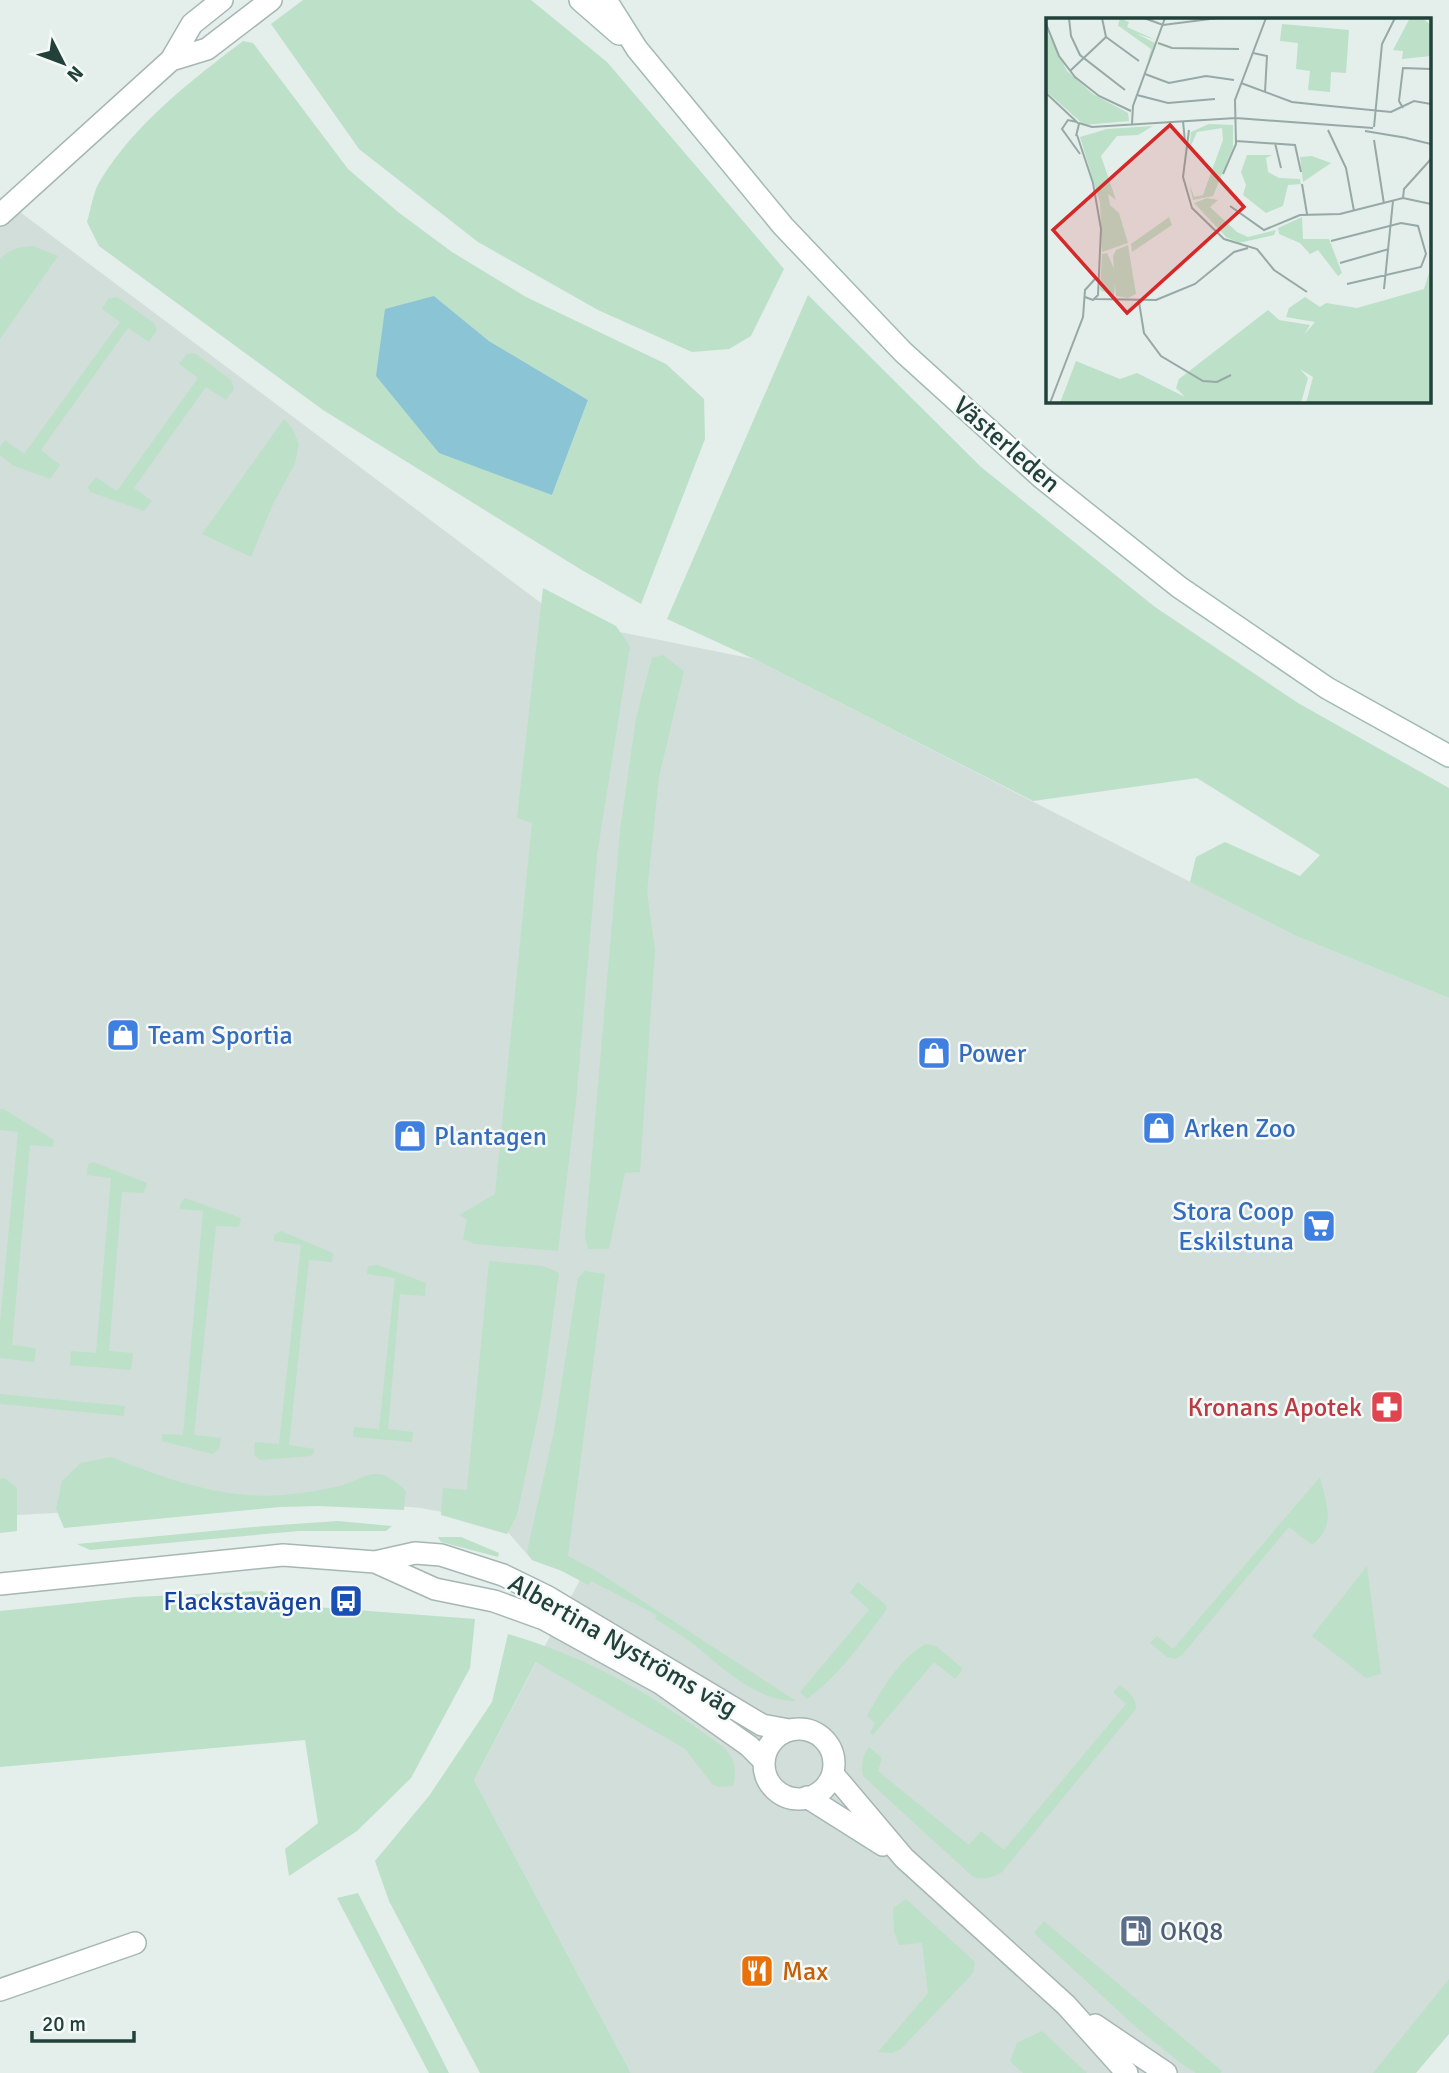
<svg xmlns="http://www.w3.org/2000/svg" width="1449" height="2073" viewBox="0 0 1449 2073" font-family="Signika,sans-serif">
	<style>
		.built { fill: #d2deda }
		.green { fill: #bde0c8; fill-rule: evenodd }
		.water { fill: #8bc5d5 }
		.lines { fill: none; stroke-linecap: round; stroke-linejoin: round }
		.street-casing { stroke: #a6b7b3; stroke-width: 24 }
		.secondary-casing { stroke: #a2bbb3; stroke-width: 24 }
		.street { stroke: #fff; stroke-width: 21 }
		.secondary { stroke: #fff; stroke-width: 21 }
		.labels { text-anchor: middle; stroke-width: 5; stroke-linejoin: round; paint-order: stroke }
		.street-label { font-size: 26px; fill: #22413b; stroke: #f5faf8 }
		.shop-label { font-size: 26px; fill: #366cbe; stroke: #f5faf8; text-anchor: start }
		.health-label { font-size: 26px; fill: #be3a42; stroke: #f5faf8; text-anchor: end }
		.transit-label { font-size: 26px; fill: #164399; stroke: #f5faf8; text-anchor: end }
		.service-label { font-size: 26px; fill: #4e5e75; stroke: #f5faf8; text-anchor: start }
		.food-label { font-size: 26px; fill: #c56008; stroke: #f5faf8; text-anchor: start }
		.inset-road { fill: none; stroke: #96a9a5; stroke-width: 2 }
		.view { fill: #d62828; fill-opacity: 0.15; stroke: #d62828; stroke-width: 3.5 }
		.inset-edge { fill: none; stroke: #22413b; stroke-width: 3.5 }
	</style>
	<rect width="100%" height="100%" fill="#e4eeeb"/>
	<path class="built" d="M0,197L565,621L754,659L1296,936L1449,998V2010L1393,2073H631L474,1780L581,1578L532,1560L499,1522L420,1508L323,1498L0,1516Z"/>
	<path class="green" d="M303,0H531L607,62L784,269L751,336L729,349L692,352L598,310L478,242L359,149L271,24Z
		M243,41L253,43L348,169L398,212L452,252L526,297L666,364L704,399L705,439L641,604L580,569L323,410L99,246L87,222C91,209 93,192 100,181C135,123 191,81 243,41ZM434,296L489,341L588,400L552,495Z
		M33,246L58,256L0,339V259C9,249 20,247 33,246Z
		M808,295L981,467L1155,607L1298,703L1449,788V998L1296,936L1190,882L1196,857L1225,842L1300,876L1320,855L1197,778L1033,801L754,659L667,619Z
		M117,297L154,323L157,330L149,342L128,328L41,450L60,465L50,479L12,465L0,455V447L5,440L24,454L120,322L102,309L108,299Z
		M195,353L231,380L234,389L226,400L206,387L134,488L152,501L144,511L90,492L88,487L96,477L117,491L198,378L179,364L187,354Z
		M284,419L292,428L299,444L295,464L273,504L251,557L202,534Z
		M543,588L616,626L630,646L597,855L576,1102L558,1251L475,1244L463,1239L467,1219L459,1215L495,1194L532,823L517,818Z
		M663,655L684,671L659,777L647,892L655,950L640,1172L625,1173L609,1249H588L585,1236L620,831L636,718L652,658Z
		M2,1108L54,1140L53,1147L30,1145L12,1345L36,1348L34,1362L0,1358V1323L18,1132L0,1130V1110Z
		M93,1162L147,1183L144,1193L122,1192L109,1351L133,1353L131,1370L70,1365L71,1351L96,1353L111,1178L87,1175L88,1164Z
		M185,1198L241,1218L239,1227L216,1226L194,1435L221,1438L219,1449L213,1454L162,1441V1434L183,1435L203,1211L180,1209L181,1202Z
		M281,1231L333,1253L332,1262L309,1260L289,1445L314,1449V1452L311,1456L260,1460L254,1455L255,1442L279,1444L301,1245L274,1241V1235Z
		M489,1261L543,1266L559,1273L542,1397L517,1515L507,1534L441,1515L443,1488L467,1490Z
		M378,1265L426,1283L425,1296L400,1294L388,1429L413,1432L412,1442L353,1437L354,1427L379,1429L395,1278L367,1274L368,1266Z
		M585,1271L605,1274L568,1556L598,1572L796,1701C755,1701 722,1667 692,1643C681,1634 668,1627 655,1619L657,1615L591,1581L588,1585L560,1570L532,1560L527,1552L554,1431L578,1278Z
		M0,1394L125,1406L124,1416L0,1404Z
		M111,1457C168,1480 230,1502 292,1494C306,1493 321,1490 335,1487C369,1479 375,1460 406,1491L404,1510L319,1506L280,1507L64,1528L56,1509L62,1481L81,1463Z
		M1320,1477C1326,1504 1337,1525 1312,1545L1289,1527L1182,1655L1175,1659L1167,1657L1150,1643L1157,1636L1173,1649Z
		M5,1478L17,1488V1531L0,1533V1479Z
		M338,1521L392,1526L386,1531H299L90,1550L77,1544L265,1526Z
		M438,1537H461L499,1553L498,1557L441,1542Z
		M1367,1566L1381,1674L1366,1678L1312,1636Z
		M858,1582L885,1604L887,1609C864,1640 839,1676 807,1699L800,1692L869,1610L850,1592Z
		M262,1591L289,1605L475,1619L470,1668L411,1778L357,1831L289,1876L285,1849L318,1823L305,1740L0,1767V1611L134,1597Z
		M508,1634C579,1654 646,1690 705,1734C713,1740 725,1746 730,1755C736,1766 736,1774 733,1786L719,1787L712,1784L685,1749L536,1662L474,1780L631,2073H480L389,1901L375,1861L429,1796L492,1702Z
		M926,1644L936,1646L961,1667L962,1670L955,1679L934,1662L873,1735L870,1733L875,1723L867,1716C881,1691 900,1657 926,1644Z
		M1120,1685C1129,1692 1136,1697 1136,1709L1002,1872C992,1878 982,1881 972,1876L863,1776C861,1766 862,1755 869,1747L882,1758L878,1771L969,1845L981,1831L1004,1850L1126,1704L1113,1692Z
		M358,1893L449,2073H429L337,1898Z
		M906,1899L975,1962L973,1973L901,2049L892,2053L878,2052L928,1993L922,1943L899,1945L894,1931L893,1908Z
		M1044,1921L1222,2071L1220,2073H1196L1183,2065L1137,2028L1034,1933Z
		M1449,1979V2034L1416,2073H1373Z
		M1042,2031L1087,2073H1023L1010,2061L1017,2043Z"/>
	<path class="water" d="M434,296L489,341L588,400L552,495L439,453L376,376L385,309Z"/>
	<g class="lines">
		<defs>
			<path id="street" d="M171,60L207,49L271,0
				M0,215L171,60L192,24L222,0
				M375,1562L435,1589L494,1601L544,1619L660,1683L749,1746L763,1760
				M0,1584L283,1555L375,1562L415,1553L441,1555L503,1575L548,1597L762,1725L789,1730
				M764 1764a35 35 0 1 1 70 0a35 35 0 1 1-70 0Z
				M833,1774L904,1858L1066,2005L1127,2073
				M807,1797L883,1845
				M0,1990L135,1943
				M1095,2025L1166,2073"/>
			<path id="secondary" d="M580,0L619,34
				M606,0L637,49L783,226L903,352L1042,478L1179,587L1327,688L1449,756"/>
		</defs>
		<use href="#street" class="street-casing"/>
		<use href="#secondary" class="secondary-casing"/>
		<use href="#street" class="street"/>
		<use href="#secondary" class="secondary"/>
	</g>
	<defs>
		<symbol id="shop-square" viewBox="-11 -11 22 22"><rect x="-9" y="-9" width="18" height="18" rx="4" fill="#3f7fe0" stroke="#f5faf8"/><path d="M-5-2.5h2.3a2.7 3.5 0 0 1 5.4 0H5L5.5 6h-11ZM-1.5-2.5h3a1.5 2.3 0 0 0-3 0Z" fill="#fff"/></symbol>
		<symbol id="supermarket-square" viewBox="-11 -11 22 22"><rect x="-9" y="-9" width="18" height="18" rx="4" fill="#3f7fe0" stroke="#f5faf8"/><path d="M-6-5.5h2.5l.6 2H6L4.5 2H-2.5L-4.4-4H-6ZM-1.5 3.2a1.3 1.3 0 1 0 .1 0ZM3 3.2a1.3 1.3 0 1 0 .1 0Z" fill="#fff"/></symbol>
		<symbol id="pharmacy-square" viewBox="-11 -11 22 22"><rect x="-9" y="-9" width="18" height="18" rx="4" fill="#e0444e" stroke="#f5faf8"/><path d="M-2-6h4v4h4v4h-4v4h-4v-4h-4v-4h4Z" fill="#fff"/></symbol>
		<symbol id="bus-square" viewBox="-11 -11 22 22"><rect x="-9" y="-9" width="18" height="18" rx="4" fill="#1a4fb4" stroke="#f5faf8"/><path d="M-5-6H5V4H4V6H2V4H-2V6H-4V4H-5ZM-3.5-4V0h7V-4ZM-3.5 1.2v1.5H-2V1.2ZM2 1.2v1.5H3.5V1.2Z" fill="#fff"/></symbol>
		<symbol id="fuel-square" viewBox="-11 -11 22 22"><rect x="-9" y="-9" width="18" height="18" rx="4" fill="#5c6f8a" stroke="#f5faf8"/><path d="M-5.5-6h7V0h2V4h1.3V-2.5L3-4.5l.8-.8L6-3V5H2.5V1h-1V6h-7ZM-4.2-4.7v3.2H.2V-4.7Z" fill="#fff"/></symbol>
		<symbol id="restaurant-square" viewBox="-11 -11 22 22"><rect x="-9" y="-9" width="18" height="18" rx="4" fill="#e8710a" stroke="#f5faf8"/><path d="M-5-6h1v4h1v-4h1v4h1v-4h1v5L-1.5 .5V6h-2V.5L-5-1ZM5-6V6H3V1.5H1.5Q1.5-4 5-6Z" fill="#fff"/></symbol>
	</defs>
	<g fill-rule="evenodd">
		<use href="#shop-square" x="104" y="1016" width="38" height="38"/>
		<use href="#shop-square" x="915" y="1034" width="38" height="38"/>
		<use href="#shop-square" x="1140" y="1109" width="38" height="38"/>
		<use href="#shop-square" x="391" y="1117" width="38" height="38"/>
		<use href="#supermarket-square" x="1300" y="1207" width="38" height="38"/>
		<use href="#pharmacy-square" x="1368" y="1388" width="38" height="38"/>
		<use href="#bus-square" x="327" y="1582" width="38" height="38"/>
		<use href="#fuel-square" x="1117" y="1912" width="38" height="38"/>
		<use href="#restaurant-square" x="738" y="1952" width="38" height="38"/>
	</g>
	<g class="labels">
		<g class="street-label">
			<text transform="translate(1007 444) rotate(41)" y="9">Västerleden</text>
			<text transform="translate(623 1645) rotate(30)" y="9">Albertina Nyströms väg</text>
		</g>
		<g class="shop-label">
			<text x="148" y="1044">Team Sportia</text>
			<text x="958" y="1062">Power</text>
			<text x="1184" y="1137">Arken Zoo</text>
			<text x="434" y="1145">Plantagen</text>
			<text x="1294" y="1220" text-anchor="end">Stora Coop<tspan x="1294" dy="30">Eskilstuna</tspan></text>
		</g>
		<g class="health-label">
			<text x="1362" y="1416">Kronans Apotek</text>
		</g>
		<g class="transit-label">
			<text x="322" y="1610">Flackstavägen</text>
		</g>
		<g class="service-label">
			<text x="1160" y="1940">OKQ8</text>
		</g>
		<g class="food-label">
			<text x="782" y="1980">Max</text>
		</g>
	</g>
	<g transform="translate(1046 18)">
		<rect width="385" height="385" fill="#e4eeeb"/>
		<path d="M74,0L83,4L81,9L110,22L91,16L109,25L101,46L105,31L74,9L86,13L72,8ZM364,0H376L385,7V38L356,41L357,33L347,32ZM236,6L303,12L300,55L285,54L284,74L262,72L264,53L250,51L252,25L234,23ZM0,12L21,53L47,76L82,95L83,103L38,107L0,73ZM163,106L187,107V129L167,178L147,182L143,164L148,179L157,177L177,122L176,110L151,114L143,132L145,114ZM107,108L92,117L71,118L55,138L70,182L62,176L64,187L73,195L82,225L56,234L54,185L34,119L61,111ZM201,137H226L220,140L222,154L233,160L254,161L255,166L242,167L237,188L220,195L197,177L200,167L195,154ZM266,138L285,145L257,164L254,139ZM161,180L172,182L164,189L191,214L202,219L230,212L228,217L193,225L180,219L148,185ZM123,199L126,207L86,234L85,226ZM256,199L257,221H283L296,255L292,258L272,232L264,236L254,225L233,216L232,210ZM82,227L90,276L82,280L70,278L67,238L70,232ZM61,235L70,255L68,278L54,272L56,236ZM385,249V385H260L267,359L254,351L262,360L255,385H14L30,343L74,361L91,355L139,379L130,370L133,361L222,292L233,302L264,307L258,317L269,304L240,299L243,290L259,279L274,289L280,285L311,290L378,271Z" fill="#bde0c8"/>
		<path class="inset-road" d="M23,0L25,18L34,37L79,72M56,0L60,19L93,43M98,0L117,7L172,0M0,6L13,38L29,59L53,78L85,93M112,25L126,30L193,31M207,35L221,38L219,74M24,53L60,19M99,56L123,65L160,58L188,62M195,65L246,84L274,87L345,94L368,83L385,86M0,75L33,106L30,118M91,77L122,85L169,81M357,90L353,83L357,50L385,51M137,103L139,124M31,104L22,102L16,111L34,136M33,105L46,109L190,100L327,110M86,106L87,88L119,0M328,109L336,26L349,0M143,112L137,159L146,190L178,221L211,231L228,252L261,274M282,112L300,150L308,193M319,113L361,120M31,117L47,165L55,211L52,277L47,282L39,279M360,120L385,126M328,122L338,186M190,123L249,127L255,154M229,125L235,150M177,156L190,126L189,82L220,0M256,166L261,196M357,180L358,171L385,141M184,188L218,212L254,197L294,196L357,180L385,186M285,223L355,205L372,208L380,236L375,249L301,266M294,245L343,231M338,271L347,183M49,281L111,282M110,282L149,266L188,234L202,230M93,284L98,315L115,338L157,363L171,364L185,357M4,385L37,299L39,272L49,261"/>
		<path class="view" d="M124,107L198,189L81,295L7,212Z"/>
		<rect width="385" height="385" class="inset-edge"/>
	</g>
	<g transform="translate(63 63) rotate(132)" stroke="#f5faf8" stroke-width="5" paint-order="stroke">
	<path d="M0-5L12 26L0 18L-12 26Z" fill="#22413b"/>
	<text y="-10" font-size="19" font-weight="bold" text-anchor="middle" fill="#22413b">N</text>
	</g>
	<path d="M32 2031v10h102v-10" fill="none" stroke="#22413b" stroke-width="3.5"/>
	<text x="42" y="2031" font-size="21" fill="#22413b" stroke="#f5faf8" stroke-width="5" paint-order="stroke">20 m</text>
</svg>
